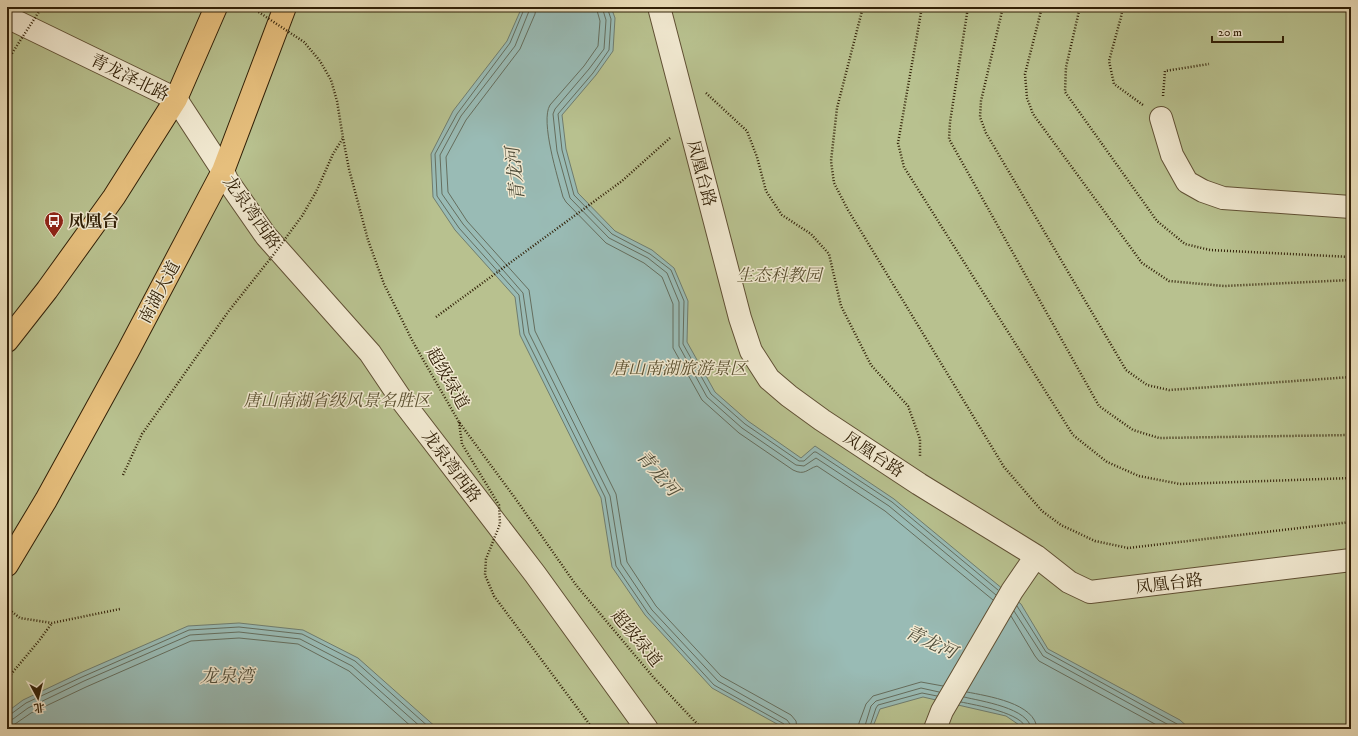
<svg xmlns="http://www.w3.org/2000/svg" width="1358" height="736" viewBox="0 0 1358 736" font-family="'IM FELL DW Pica','Noto Serif SC',serif">
	<style>
		.green { fill: #b8c18f; stroke: #74704b }
		.water { fill: #99bbb5; stroke: #6f7d6f }
		.lines { fill: none; stroke-linecap: round; stroke-linejoin: round }
		.shore { stroke: #656e5e; stroke-width: 1 }
		.minor-casing { stroke: #605034; stroke-width: 24 }
		.highway-casing { stroke: #312007; stroke-width: 24 }
		.path { stroke: #312007; stroke-width: 2.5; stroke-dasharray: 1 2; stroke-linecap: butt }
		.minor { stroke: #f2ead2; stroke-width: 22 }
		.highway { stroke: #e6bf7d; stroke-width: 22 }
		.path-bridge { stroke: #312007; stroke-width: 2.5; stroke-dasharray: 1 2; stroke-linecap: butt }
		.labels { text-anchor: middle; stroke-width: 3; stroke-linejoin: round; paint-order: stroke }
		.street-label { font-size: 17px; fill: #312007; stroke: #f2ead2 }
		.poi-label { font-size: 17px; font-weight: bold; fill: #312007; stroke: #f2ead2; text-anchor: start }
		.park-label { font-size: 17px; font-style: italic; fill: #5a5030; stroke: #f2ead2 }
		.water-label { font-size: 18px; font-style: italic; fill: #504e3b; stroke: #f2ead2 }
	</style>
	<rect width="100%" height="100%" fill="#ebdeba"/>
	<filter id="stains"><feTurbulence type="fractalNoise" baseFrequency=".005" numOctaves="4"/><feColorMatrix values="0 0 0 0 .2 0 0 0 0 .09 0 0 0 0 .02 0 0 0 .5 -.17"/></filter>
	<radialGradient id="worn" r=".72"><stop offset=".6" stop-color="#630" stop-opacity="0"/><stop offset="1" stop-color="#630" stop-opacity=".3"/></radialGradient>
	<path class="green" d="M7,7H1351V729H7Z"/>
	<path class="water" d="M522,7H611L615,18L613,51L596,75L562,115L566,149L578,193L615,231L652,250L674,268L688,301L687,342L715,392L748,421L801,458L815,446L894,499L1021,604L1048,649L1180,720L1190,729H1025L1006,716L923,697L880,709L872,729H786L712,688L645,615L612,567L601,498L520,335L515,297L455,230L433,197L431,154L453,111L507,41Z
		M239,623L303,630L358,658L438,729H7V712L23,700L80,673L188,626Z"/>
	<g class="lines">
		<path class="shore" d="M525,7L510,43L457,114L435,154L437,196L459,228L519,295L524,334L605,497L616,566L648,613L714,685L784,724L786,729
			M530,7L529,11L515,46L461,116L440,155L442,194L463,224L523,293L529,333L610,496L621,564L652,610L718,681L787,720L790,724L791,729
			M536,7L535,14L520,49L466,120L446,157L448,192L467,221L529,290L535,331L616,494L627,562L656,606L721,676L791,715L796,721L797,729
			M596,7L600,21L598,46L584,66L550,105C540,121 558,178 563,197L566,202L606,243L644,263L662,277L673,304V348L702,400L739,433L793,470C805,476 807,469 817,466L885,511L993,600
			M602,7L606,20L604,49L589,69L555,109L553,114L557,151L570,198L609,238L648,258L667,273L679,302V346L707,397L742,428L796,465L804,466L816,458L889,506L996,595
			M607,7L611,19L609,50L593,73L558,114L562,150L574,195L612,234L650,254L671,270L684,301L683,344L711,394L745,424L799,461H804L814,452H816L892,502L998,590
			M1017,606L1046,652L1177,724L1184,729
			M1014,611L1043,656L1176,729
			M1011,616L1035,656L1039,661L1164,729
			M967,692C987,696 1036,703 1037,729
			M964,697C980,701 1030,708 1031,729
			M961,702C975,705 1024,713 1026,729
			M7,715L11,714L26,703L82,677L189,630L239,627L302,634L355,661L431,729
			M7,720L13,719L28,708L84,681L190,635L239,632L300,639L352,666L423,729
			M7,726L15,724L31,713L86,687L191,641L239,638L298,644L349,671L414,729
			M858,729L859,723L866,704L873,696L921,682L943,686
			M864,729L871,706L876,701L921,688L939,692
			M869,729L876,708L878,705L922,693L937,696"/>
		<defs>
			<path id="minor" d="M659,7L740,318L751,351L769,379L789,396L822,420L919,484L1036,556L1069,582L1090,592L1351,560
				M7,17L176,99L223,171L227,180L266,236L370,353L403,402L535,574L647,729
				M1161,118L1172,155L1187,182L1203,191L1223,198L1351,207
				M935,729L942,711L1012,591L1036,556"/>
			<path id="highway" d="M7,341L47,290L114,197L176,99L216,7
				M7,565L46,500L128,351L223,171L285,7"/>
		</defs>
		<use href="#minor" class="minor-casing"/>
		<use href="#highway" class="highway-casing"/>
		<path class="path" d="M863,7L837,108L831,161L834,183L848,210L1004,467L1042,511L1061,525L1095,541L1128,548L1351,522
			M922,7L898,143L904,167L1073,435L1107,462L1139,476L1180,484L1351,478
			M968,7L950,122L949,139L1099,406L1133,430L1159,438L1351,435
			M1003,7L981,101L980,117L986,133L1126,370L1147,385L1169,390L1351,377
			M1042,7L1025,74L1027,98L1033,114L1142,263L1169,281L1224,286L1351,280
			M1080,7L1066,67L1065,92L1157,221L1185,244L1210,250L1351,257
			M1123,7L1121,17L1109,61L1114,84L1143,105
			M706,93L747,131L757,157L766,191L782,215L811,234L829,254L841,306L871,365L908,406L920,439V457
			M1163,96L1165,71L1209,64
			M436,317L622,181L670,138
			M7,608L20,618L52,623L120,609
			M7,679L38,642L52,623"/>
		<use href="#minor" class="minor"/>
		<use href="#highway" class="highway"/>
		<path class="path-bridge" d="M251,7L304,42L320,61L331,80L337,101L343,138L349,169L368,240L384,284L413,342L459,422L515,498L576,585L654,678L702,729
			M7,61L42,7
			M459,422L462,444L499,505L500,524L486,559L485,575L494,596L593,729
			M123,475L142,434L228,312L274,254L302,216L316,192L333,154L343,138"/>
	</g>
	<defs>
		<symbol id="bus-pin" viewBox="-11 -11 22 30"><path d="M0 17L-7.5 6A9.5 9.5 0 1 1 7.5 6Z" fill="#8f2418" stroke="#f2ead2"/><path d="M-5-6H5V4H4V6H2V4H-2V6H-4V4H-5ZM-3.5-4V0h7V-4ZM-3.5 1.2v1.5H-2V1.2ZM2 1.2v1.5H3.5V1.2Z" fill="#fff"/></symbol>
	</defs>
	<g fill-rule="evenodd">
		<use href="#bus-pin" x="43" y="210" width="22" height="30"/>
	</g>
	<g class="labels">
		<g class="street-label">
			<text transform="translate(130 77) rotate(26)" y="6">青龙泽北路</text>
			<text transform="translate(702 173) rotate(75)" y="6">凤凰台路</text>
			<text transform="translate(252 212) rotate(55)" y="6">龙泉湾西路</text>
			<text transform="translate(159 292) rotate(-62)" y="6">南湖大道</text>
			<text transform="translate(448 378) rotate(60)" y="6">超级绿道</text>
			<text transform="translate(874 454) rotate(33)" y="6">凤凰台路</text>
			<text transform="translate(452 466) rotate(53)" y="6">龙泉湾西路</text>
			<text transform="translate(1169 583) rotate(-7)" y="6">凤凰台路</text>
			<text transform="translate(637 638) rotate(50)" y="6">超级绿道</text>
		</g>
		<g class="poi-label">
			<text x="68" y="227">凤凰台</text>
		</g>
		<g class="park-label">
			<text x="779" y="281">生态科教园</text>
			<text x="679" y="374">唐山南湖旅游景区</text>
			<text x="337" y="406">唐山南湖省级风景名胜区</text>
		</g>
		<g class="water-label">
			<text transform="translate(515 174) rotate(-96)" y="6">青龙河</text>
			<text transform="translate(658 473) rotate(49)" y="6">青龙河</text>
			<text transform="translate(931 642) rotate(25)" y="6">青龙河</text>
			<text x="227" y="682">龙泉湾</text>
		</g>
	</g>
	<rect width="1358" height="736" fill="none" stroke="#ebdeba" stroke-width="24"/>
	<rect x="8" y="8" width="1342" height="720" fill="none" stroke="#312007" stroke-width="2"/>
	<rect x="12" y="12" width="1334" height="712" fill="none" stroke="#312007"/>
	<g transform="translate(38 698) rotate(173)" stroke="#f2ead2" stroke-width="3" paint-order="stroke">
	<path d="M0-3L7 15L0 10L-7 15Z" fill="#312007"/>
	<text y="-6" font-size="11" font-weight="bold" text-anchor="middle" fill="#312007">北</text>
	</g>
	<path d="M1212 36v6h71v-6" fill="none" stroke="#312007" stroke-width="2"/>
	<text x="1218" y="36" font-size="12" fill="#312007" stroke="#f2ead2" stroke-width="3" paint-order="stroke">20 m</text>
	<rect width="100%" height="100%" filter="url(#stains)"/>
	<rect width="100%" height="100%" fill="url(#worn)"/>
</svg>
